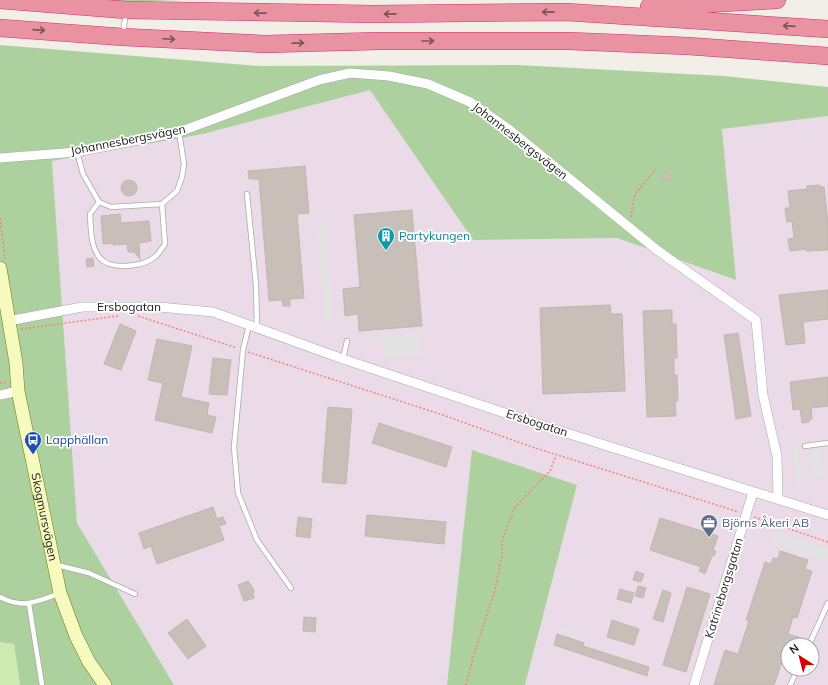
<svg xmlns="http://www.w3.org/2000/svg" width="828" height="685" viewBox="0 0 828 685" font-family="Mulish,sans-serif">
	<style>
		.industrial { fill: #ebdbe8; fill-rule: evenodd }
		.grass { fill: #cdebb0 }
		.forest { fill: #add19e }
		.parking { fill: #e2e2e2 }
		.building { fill: #c7bfb8; stroke: #c4b6ab }
		.lines { fill: none; stroke-linecap: round; stroke-linejoin: round }
		.lane-casing { stroke: #a9a9a9; stroke-width: 6 }
		.street-casing { stroke: #a9a9a9; stroke-width: 10 }
		.secondary-casing { stroke: #707d05; stroke-width: 14 }
		.highway-casing { stroke: #dc2a67; stroke-width: 18 }
		.path { stroke: #fa8072; stroke-width: 1.5; stroke-dasharray: 2 2; stroke-linecap: butt }
		.lane { stroke: #fff; stroke-width: 4.5 }
		.street { stroke: #fff; stroke-width: 9 }
		.secondary { stroke: #f7fabf; stroke-width: 13 }
		.highway { stroke: #e892a2; stroke-width: 17 }
		.oneway { stroke: #7b545c }
		.labels { text-anchor: middle; stroke-width: 3.5; stroke-linejoin: round; paint-order: stroke }
		.street-label { font-size: 12px; fill: #222; stroke: #fff }
		.culture-label { font-size: 12px; fill: #0d838f; stroke: #fff; text-anchor: start }
		.transit-label { font-size: 12px; fill: #164399; stroke: #fff; text-anchor: start }
		.service-label { font-size: 12px; fill: #4e5e75; stroke: #fff; text-anchor: start }
	</style>
	<rect width="100%" height="100%" fill="#f2efe9"/>
	<path class="industrial" d="M370,89L473,240L617,238L735,280L722,128L828,116V685H525L577,485L473,451L447,685H174L77,523L52,161L203,134ZM788,645H812V669H788Z"/>
	<path class="grass" d="M0,642L14,644L20,685H0Z"/>
	<path class="forest" d="M99,0H183L122,2Z
		M0,45L260,66L518,65L724,76L828,87V116L722,129L736,280L617,238L473,240L370,90L203,134L52,161L77,523L174,685H20L14,644L0,642Z
		M472,450L577,485L525,685H447Z"/>
	<path class="parking" d="M326,226L333,320L325,321L317,227Z
		M419,333L422,355L384,358L383,341L363,343L362,338Z
		M798,438L802,487L796,488L792,439Z
		M821,449L823,476L811,477L809,450Z
		M775,531L828,549V562L771,544Z
		M563,627L585,634L583,639L561,632Z"/>
	<path class="building" d="M305,166L309,213L297,214L304,298L290,299V306H283L282,300L269,301L259,179H249L248,171Z
		M667,171L672,175L666,182L661,178Z
		M121 188a8 8 0 1 1 16 0a8 8 0 1 1-16 0Z
		M820,185V187H824L828,223V250L806,251V249L790,251L788,239L794,238L792,221L787,222L785,208H790L788,191L807,189V186Z
		M412,210L422,326L359,331L358,314L345,316L343,289L360,287L354,215Z
		M120,214L121,223L149,221L151,241L139,243L140,259L134,252H128L127,244L113,245V243L103,244L101,216Z
		M93,258L94,266L87,267L86,259Z
		M828,290V319L803,322L805,343L786,345L779,295Z
		M610,305L611,314H622L625,391L543,394L540,308Z
		M672,310V324H676L677,358H674V375H677L678,401H675L676,416L647,417L643,311Z
		M120,324L136,331L121,370L104,364Z
		M738,333L751,416L736,419L724,335Z
		M157,339L192,346L181,397L209,403L207,415L216,417L212,433L155,420L163,383L148,380Z
		M213,358L231,360L227,395L209,394Z
		M828,377V406L811,408L812,419L809,420V422L802,423L800,409L793,410L790,382Z
		M328,407L352,409L346,484L322,482Z
		M379,423L452,447L446,467L372,443Z
		M213,507L217,519L223,517L226,524L219,526L224,540L157,564L151,546L144,549L139,533Z
		M367,515L446,522L444,544L365,536Z
		M298,517L312,519L310,538L296,536Z
		M660,518L718,536L713,550L716,551L714,556H712L705,574L699,571L701,567L650,550Z
		M780,551L808,560L805,569L812,571L797,618L793,617L788,634L801,638L799,645H788V654L785,653L774,685H714L725,650L738,654L749,621L746,620L765,562L771,564L773,558L778,559Z
		M636,571L644,574L641,582L633,580Z
		M248,581L254,590L253,594L254,598L244,601L238,585Z
		M638,586L646,588L643,598L635,596Z
		M687,587L710,594L686,672L663,665Z
		M620,589L634,593L631,603L617,599Z
		M663,590L671,593L663,622L653,619Z
		M304,617L316,618L315,632L303,631Z
		M187,619L206,646L188,659L168,633Z
		M612,620L639,629L634,645L607,637Z
		M557,634L584,643L583,646L649,667L647,676L554,645Z"/>
	<g class="lines">
		<defs>
			<path id="lane" d="M123,33L126,12
				M77,152L83,174L99,202L111,207L162,204L177,191L182,177L184,164L179,132
				M247,194L256,285L257,328
				M99,202L90,214C91,228 90,248 101,259C112,270 144,267 156,256C159,253 162,248 165,244L162,204
				M249,325L243,350L234,447L238,493L257,540L291,588
				M343,359L347,341
				M805,446L828,443
				M57,565L89,573L135,594
				M0,597C23,609 36,602 58,594
				M29,604L42,685
				M809,645L828,603
				M790,685L798,669"/>
			<path id="street" d="M0,158L77,152L179,132L319,80L350,73L389,76L428,84L470,102L510,130L657,250L756,320L763,395L777,456L778,499
				M8,321L82,307H159L213,312L343,359L541,425L828,515
				M0,395L18,391
				M694,685L753,492"/>
			<g id="secondary">
				<path id="s1" d="M0,268L16,363L18,391L60,593L76,636L89,662L105,685"/>
			</g>
			<path id="highway" d="M0,0L126,10L374,14L566,12L828,29
				M649,7L777,0
				M0,28L123,37L266,44L378,41H569L688,46L828,56"/>
		</defs>
		<use href="#lane" class="lane-casing"/>
		<use href="#street" class="street-casing"/>
		<use href="#secondary" class="secondary-casing"/>
		<use href="#highway" class="highway-casing"/>
		<path class="path" d="M631,217L635,194L655,170
			M0,218L5,259
			M138,316L237,348
			M21,329L118,316
			M248,352L443,415L529,446L739,512
			M0,383L7,382
			M754,517L828,542
			M466,685L473,657L495,590L502,555V541L515,507L550,471L556,456"/>
		<use href="#lane" class="lane"/>
		<use href="#street" class="street"/>
		<use href="#secondary" class="secondary"/>
		<use href="#highway" class="highway"/>
	</g>
	<defs><path id="oneway-shaft" d="M-6 0H5M1.5-3L5.5 0L1.5 3" fill="none" stroke-width="1.6" stroke-linecap="round" stroke-linejoin="round"/></defs>
	<g class="oneway">
		<use href="#oneway-shaft" transform="translate(548 12) rotate(179)"/>
		<use href="#oneway-shaft" transform="translate(260 13) rotate(-179)"/>
		<use href="#oneway-shaft" transform="translate(390 14) rotate(179)"/>
		<use href="#oneway-shaft" transform="translate(789 26) rotate(-176)"/>
		<use href="#oneway-shaft" transform="translate(39 30) rotate(4)"/>
		<use href="#oneway-shaft" transform="translate(169 39) rotate(3)"/>
		<use href="#oneway-shaft" transform="translate(428 41)"/>
		<use href="#oneway-shaft" transform="translate(298 43) rotate(-1)"/>
	</g>
	<defs>
		<symbol id="building-pin" viewBox="-11 -11 22 30"><path d="M0 17L-7.5 6A9.5 9.5 0 1 1 7.5 6Z" fill="#0f9aa8" stroke="#fff"/><path d="M-4-6H4V6H1V3H-1V6H-4ZM-2.5-4.3h1.7v1.8h-1.7ZM.8-4.3h1.7v1.8H.8ZM-2.5-1h1.7V.8h-1.7ZM.8-1h1.7V.8H.8Z" fill="#fff"/></symbol>
		<symbol id="bus-pin" viewBox="-11 -11 22 30"><path d="M0 17L-7.5 6A9.5 9.5 0 1 1 7.5 6Z" fill="#1a4fb4" stroke="#fff"/><path d="M-5-6H5V4H4V6H2V4H-2V6H-4V4H-5ZM-3.5-4V0h7V-4ZM-3.5 1.2v1.5H-2V1.2ZM2 1.2v1.5H3.5V1.2Z" fill="#fff"/></symbol>
		<symbol id="office-pin" viewBox="-11 -11 22 30"><path d="M0 17L-7.5 6A9.5 9.5 0 1 1 7.5 6Z" fill="#5c6f8a" stroke="#fff"/><path d="M-6-3h4V-5.5h4V-3h4V5H-6ZM-1-4.5V-3h2v-1.5ZM-6 0V1H6V0Z" fill="#fff"/></symbol>
	</defs>
	<g fill-rule="evenodd">
		<use href="#building-pin" x="376" y="226" width="20" height="27"/>
		<use href="#bus-pin" x="23" y="430" width="20" height="27"/>
		<use href="#office-pin" x="699" y="513" width="20" height="27"/>
	</g>
	<g class="labels">
		<g class="street-label">
			<text transform="translate(128 140) rotate(-11)" y="4">Johannesbergsvägen</text>
			<text transform="translate(520 141) rotate(38)" y="4">Johannesbergsvägen</text>
			<text x="129" y="311">Ersbogatan</text>
			<text transform="translate(537 423) rotate(18)" y="4">Ersbogatan</text>
			<text dy="4" stroke="none"><textPath href="#s1" startOffset="253">Skogmursvägen</textPath></text>
			<text transform="translate(724 588) rotate(-73)" y="4">Katrineborgsgatan</text>
		</g>
		<g class="culture-label">
			<text x="399" y="240">Partykungen</text>
		</g>
		<g class="transit-label">
			<text x="46" y="444">Lapphällan</text>
		</g>
		<g class="service-label">
			<text x="722" y="527">Björns Åkeri AB</text>
		</g>
	</g>
	<g transform="translate(800 657) rotate(324)"><circle r="19" fill="#ffffff" stroke="#a7a7a7"/>
	<path d="M0-3L7 15L0 10L-7 15Z" fill="#d40000"/>
	<text y="-6" font-size="11" font-weight="bold" text-anchor="middle" fill="#222222">N</text>
	</g>
</svg>
